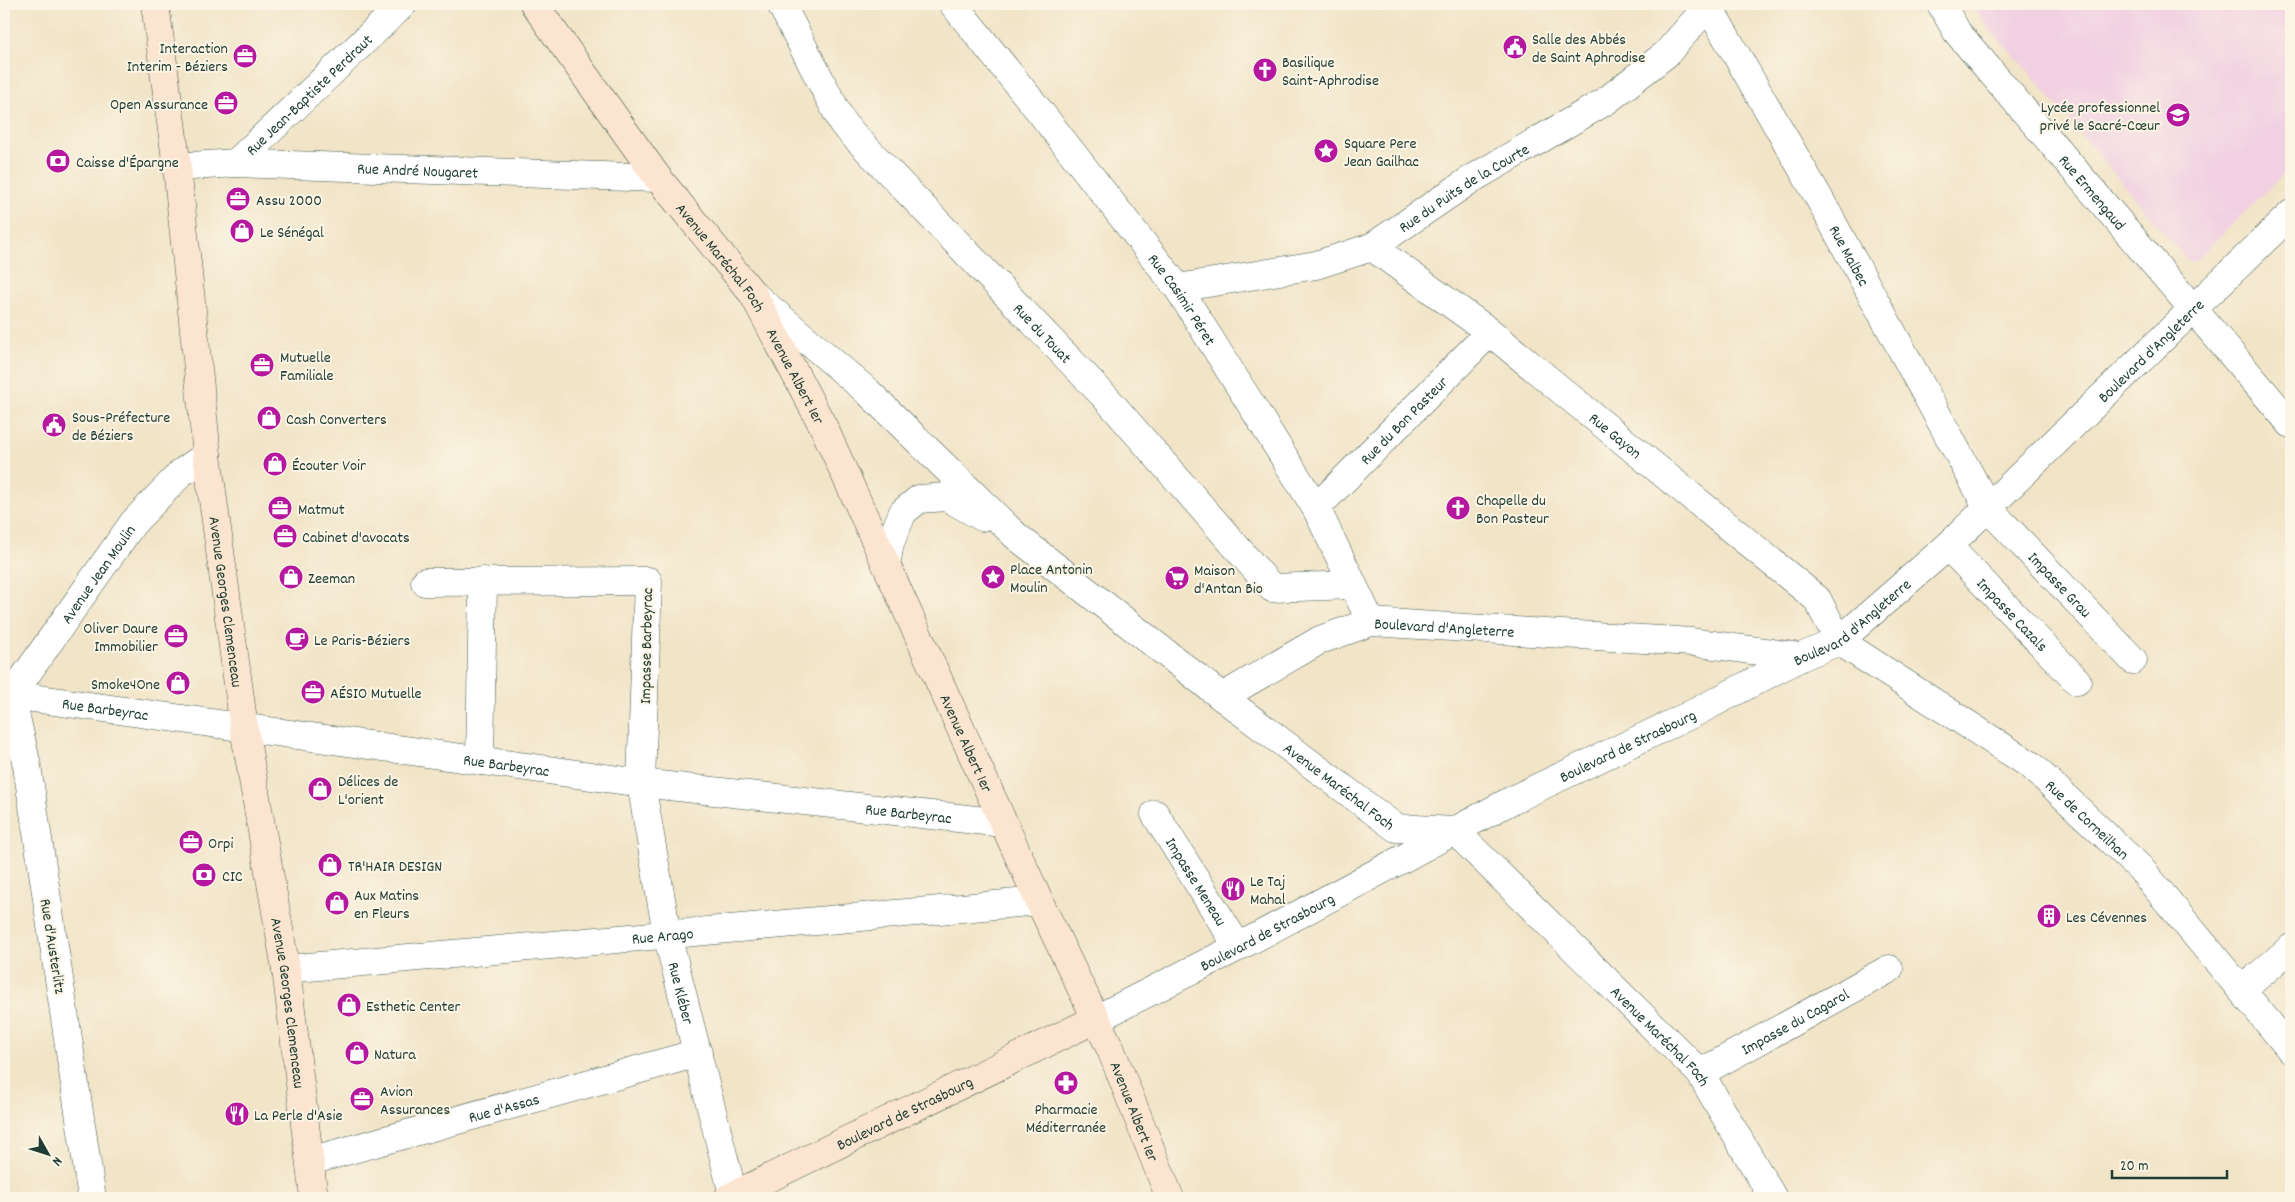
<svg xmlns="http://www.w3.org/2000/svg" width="2295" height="1202" viewBox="0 0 2295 1202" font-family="Dekko,sans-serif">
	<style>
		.built { fill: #f1d0e2 }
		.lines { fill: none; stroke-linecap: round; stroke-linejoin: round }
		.pedestrian-casing { stroke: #3e564a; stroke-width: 29 }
		.minor-casing { stroke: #3e564a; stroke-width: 29 }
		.tertiary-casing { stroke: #3e564a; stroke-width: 29 }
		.secondary-casing { stroke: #3e564a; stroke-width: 29 }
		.pedestrian { stroke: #fff; stroke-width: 28 }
		.minor { stroke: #fff; stroke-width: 28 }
		.tertiary { stroke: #fff; stroke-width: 28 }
		.secondary { stroke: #fce5d0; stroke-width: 28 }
		.labels { text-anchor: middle; stroke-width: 4; stroke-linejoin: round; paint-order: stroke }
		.poi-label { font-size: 16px; fill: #1f3d34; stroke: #fcf5e5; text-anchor: start }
		.street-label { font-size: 16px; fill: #1f3d34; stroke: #fcf5e5 }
	</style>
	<rect width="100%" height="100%" fill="#fcf5e5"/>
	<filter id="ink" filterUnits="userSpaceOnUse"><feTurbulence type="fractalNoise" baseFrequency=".02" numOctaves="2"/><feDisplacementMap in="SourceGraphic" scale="10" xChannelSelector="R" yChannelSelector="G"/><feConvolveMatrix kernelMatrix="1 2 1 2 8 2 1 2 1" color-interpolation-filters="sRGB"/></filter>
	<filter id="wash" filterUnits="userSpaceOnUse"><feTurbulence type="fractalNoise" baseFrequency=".0096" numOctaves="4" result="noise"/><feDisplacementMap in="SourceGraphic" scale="20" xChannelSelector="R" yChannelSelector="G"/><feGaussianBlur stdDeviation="1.12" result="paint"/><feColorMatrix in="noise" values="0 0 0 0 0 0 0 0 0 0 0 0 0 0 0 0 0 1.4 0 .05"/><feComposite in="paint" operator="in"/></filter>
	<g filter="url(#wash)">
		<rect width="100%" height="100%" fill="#f1e4c7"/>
		<path class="built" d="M1972,4H2291V167L2196,260L2192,262L2185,258L2021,63L1989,29Z"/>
	</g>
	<g filter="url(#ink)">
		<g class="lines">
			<defs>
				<g id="pedestrian">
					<path id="s1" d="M1988,508L2133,660"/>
					<path id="s2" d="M1948,546L2077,681"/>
					<path d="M2242,990L2291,948"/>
					<path id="s3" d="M1700,1073L1889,969"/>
				</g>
				<g id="minor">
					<path id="s4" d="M781,4L843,124L1108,400L1272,588L1353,585"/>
					<path id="s5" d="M953,4L1041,113L1178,288L1316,508L1371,622"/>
					<path id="s6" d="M1707,4L1819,198L1988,508"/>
					<path id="s7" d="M1941,4L1957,32L2291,424"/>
					<path id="s8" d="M236,163L403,4"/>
					<path id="s9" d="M177,167L236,163L658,178"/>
					<path id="s10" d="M1372,247L1490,332L1817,599L1839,641L2032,766L2140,868L2291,1050"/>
					<path id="s11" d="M1178,288L1316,265L1372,247L1470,180L1606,101L1666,54L1708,6"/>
					<path id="s12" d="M1316,508L1490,332"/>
					<path id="s13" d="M425,582L648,581L641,783L667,934L734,1198"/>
					<path id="s14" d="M1222,697L1320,640L1371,622L1692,642L1801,657"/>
					<path d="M480,761L483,581"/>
					<path id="s15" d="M1155,814L1238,947"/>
					<path id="s16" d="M286,969L1039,901"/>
					<path id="s17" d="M310,1161L698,1053"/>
					<path id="s18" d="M92,1198L27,766L11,695L641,783L1003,823"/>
				</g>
				<g id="tertiary">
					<path id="s19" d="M754,295L868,392L1016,536L1222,697L1396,828L1455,831L1700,1073L1773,1198"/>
					<path d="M886,565L890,543L903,512L919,499L947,497L982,517"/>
					<path id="s20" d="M4,706L133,523L181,473L207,455"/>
					<path id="s21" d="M1096,1019L1238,947L1512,800L1694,713L1801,657L1839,641L1948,546L2291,214"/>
				</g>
				<g id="secondary">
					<path id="s22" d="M155,4L177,167L207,455L244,728L286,969L314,1198"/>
					<path id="s23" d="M534,4L658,178L753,294L824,428L1039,901L1111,1050L1170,1198"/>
					<path id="s24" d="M728,1198L1096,1019"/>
				</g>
			</defs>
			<use href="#pedestrian" class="pedestrian-casing"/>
			<use href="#minor" class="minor-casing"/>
			<use href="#tertiary" class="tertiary-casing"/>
			<use href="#secondary" class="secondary-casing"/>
			<use href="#pedestrian" class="pedestrian"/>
			<use href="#minor" class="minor"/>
			<use href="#tertiary" class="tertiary"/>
			<use href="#secondary" class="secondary"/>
		</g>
	</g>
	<defs>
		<symbol id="civic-disc" viewBox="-11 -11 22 22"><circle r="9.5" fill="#b5179e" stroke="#fcf5e5"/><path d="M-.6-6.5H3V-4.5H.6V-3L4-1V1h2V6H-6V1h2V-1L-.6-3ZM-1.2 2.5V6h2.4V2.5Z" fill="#fff"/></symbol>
		<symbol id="office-disc" viewBox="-11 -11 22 22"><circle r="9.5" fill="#b5179e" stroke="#fcf5e5"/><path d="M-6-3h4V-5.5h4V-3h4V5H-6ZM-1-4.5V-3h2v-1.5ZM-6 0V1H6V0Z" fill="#fff"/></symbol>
		<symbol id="church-disc" viewBox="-11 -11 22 22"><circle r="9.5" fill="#b5179e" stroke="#fcf5e5"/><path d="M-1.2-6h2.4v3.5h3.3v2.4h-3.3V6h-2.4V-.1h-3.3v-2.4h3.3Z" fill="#fff"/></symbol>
		<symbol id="school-disc" viewBox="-11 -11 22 22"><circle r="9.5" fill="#b5179e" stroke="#fcf5e5"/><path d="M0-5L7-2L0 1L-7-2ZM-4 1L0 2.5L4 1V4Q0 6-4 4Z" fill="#fff"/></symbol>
		<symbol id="sight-disc" viewBox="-11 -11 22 22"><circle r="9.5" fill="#b5179e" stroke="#fcf5e5"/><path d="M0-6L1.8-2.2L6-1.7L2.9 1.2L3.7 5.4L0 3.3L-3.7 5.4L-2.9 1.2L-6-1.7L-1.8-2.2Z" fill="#fff"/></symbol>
		<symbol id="bank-disc" viewBox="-11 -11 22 22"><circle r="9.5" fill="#b5179e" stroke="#fcf5e5"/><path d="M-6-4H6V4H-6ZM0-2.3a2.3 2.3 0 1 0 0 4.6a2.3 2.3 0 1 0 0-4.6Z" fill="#fff"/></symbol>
		<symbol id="shop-disc" viewBox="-11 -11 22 22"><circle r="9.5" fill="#b5179e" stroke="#fcf5e5"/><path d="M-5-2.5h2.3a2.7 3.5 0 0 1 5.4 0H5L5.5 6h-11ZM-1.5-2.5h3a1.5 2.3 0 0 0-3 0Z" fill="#fff"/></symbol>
		<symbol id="supermarket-disc" viewBox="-11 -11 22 22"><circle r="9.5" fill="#b5179e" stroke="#fcf5e5"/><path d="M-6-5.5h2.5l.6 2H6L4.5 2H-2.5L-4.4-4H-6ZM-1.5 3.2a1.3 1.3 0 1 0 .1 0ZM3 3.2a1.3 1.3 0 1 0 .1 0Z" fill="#fff"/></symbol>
		<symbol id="cafe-disc" viewBox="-11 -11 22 22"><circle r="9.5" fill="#b5179e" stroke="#fcf5e5"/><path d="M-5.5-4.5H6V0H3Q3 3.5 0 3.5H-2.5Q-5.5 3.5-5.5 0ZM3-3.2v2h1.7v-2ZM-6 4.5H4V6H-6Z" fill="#fff"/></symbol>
		<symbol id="restaurant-disc" viewBox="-11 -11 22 22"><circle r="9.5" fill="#b5179e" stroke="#fcf5e5"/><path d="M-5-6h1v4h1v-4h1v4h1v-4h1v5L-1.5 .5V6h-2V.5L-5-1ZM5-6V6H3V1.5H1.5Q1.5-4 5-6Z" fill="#fff"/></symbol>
		<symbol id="building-disc" viewBox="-11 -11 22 22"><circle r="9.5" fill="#b5179e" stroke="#fcf5e5"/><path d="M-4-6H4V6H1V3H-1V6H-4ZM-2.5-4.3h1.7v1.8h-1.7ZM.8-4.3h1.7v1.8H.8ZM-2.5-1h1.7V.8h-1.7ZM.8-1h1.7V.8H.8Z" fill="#fff"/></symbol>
		<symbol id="pharmacy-disc" viewBox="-11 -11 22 22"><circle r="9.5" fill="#b5179e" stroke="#fcf5e5"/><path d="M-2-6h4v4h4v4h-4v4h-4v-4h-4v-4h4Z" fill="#fff"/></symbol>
	</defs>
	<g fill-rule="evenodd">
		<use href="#civic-disc" x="1501" y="33" width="28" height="28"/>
		<use href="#office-disc" x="231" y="42" width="28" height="28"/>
		<use href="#church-disc" x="1251" y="56" width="28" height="28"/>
		<use href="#office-disc" x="212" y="89" width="28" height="28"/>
		<use href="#school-disc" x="2164" y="101" width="28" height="28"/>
		<use href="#sight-disc" x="1312" y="137" width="28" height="28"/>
		<use href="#bank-disc" x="44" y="147" width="28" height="28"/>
		<use href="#office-disc" x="224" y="185" width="28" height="28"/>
		<use href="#shop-disc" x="228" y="217" width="28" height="28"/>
		<use href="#office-disc" x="248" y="351" width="28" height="28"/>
		<use href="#shop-disc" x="255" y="404" width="28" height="28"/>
		<use href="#civic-disc" x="40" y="411" width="28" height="28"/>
		<use href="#shop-disc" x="261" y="450" width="28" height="28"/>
		<use href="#office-disc" x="266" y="494" width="28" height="28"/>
		<use href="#church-disc" x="1444" y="494" width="28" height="28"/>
		<use href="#office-disc" x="271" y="522" width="28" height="28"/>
		<use href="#shop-disc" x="277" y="563" width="28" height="28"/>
		<use href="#sight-disc" x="979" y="563" width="28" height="28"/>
		<use href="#supermarket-disc" x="1163" y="564" width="28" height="28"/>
		<use href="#office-disc" x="162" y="622" width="28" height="28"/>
		<use href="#cafe-disc" x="283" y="625" width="28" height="28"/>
		<use href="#shop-disc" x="164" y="669" width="28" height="28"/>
		<use href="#office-disc" x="299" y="678" width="28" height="28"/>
		<use href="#shop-disc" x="306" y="775" width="28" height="28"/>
		<use href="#office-disc" x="177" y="828" width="28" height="28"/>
		<use href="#shop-disc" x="316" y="851" width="28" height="28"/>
		<use href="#bank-disc" x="190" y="861" width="28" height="28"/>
		<use href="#restaurant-disc" x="1219" y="875" width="28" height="28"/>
		<use href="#shop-disc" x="323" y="889" width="28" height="28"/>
		<use href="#building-disc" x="2035" y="902" width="28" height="28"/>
		<use href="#shop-disc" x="335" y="991" width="28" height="28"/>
		<use href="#shop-disc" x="343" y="1039" width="28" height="28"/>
		<use href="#pharmacy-disc" x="1052" y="1069" width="28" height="28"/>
		<use href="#office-disc" x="348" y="1085" width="28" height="28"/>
		<use href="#restaurant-disc" x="223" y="1100" width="28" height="28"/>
	</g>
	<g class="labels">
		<g class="poi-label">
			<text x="1532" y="44">Salle des Abbés<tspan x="1532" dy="18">de Saint Aphrodise</tspan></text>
			<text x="228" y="53" text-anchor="end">Interaction<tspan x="228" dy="18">Interim - Béziers</tspan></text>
			<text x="1282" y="67">Basilique<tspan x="1282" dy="18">Saint-Aphrodise</tspan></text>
			<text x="208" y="109" text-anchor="end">Open Assurance</text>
			<text x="2160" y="112" text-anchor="end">Lycée professionnel<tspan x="2160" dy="18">privé le Sacré-Cœur</tspan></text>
			<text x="1344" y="148">Square Pere<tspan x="1344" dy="18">Jean Gailhac</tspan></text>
			<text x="76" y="167">Caisse d'Épargne</text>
			<text x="256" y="205">Assu 2000</text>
			<text x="260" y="237">Le Sénégal</text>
			<text x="280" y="362">Mutuelle<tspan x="280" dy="18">Familiale</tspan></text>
			<text x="72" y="422">Sous-Préfecture<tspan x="72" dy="18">de Béziers</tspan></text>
			<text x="286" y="424">Cash Converters</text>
			<text x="292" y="470">Écouter Voir</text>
			<text x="1476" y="505">Chapelle du<tspan x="1476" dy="18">Bon Pasteur</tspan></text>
			<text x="298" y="514">Matmut</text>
			<text x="302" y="542">Cabinet d'avocats</text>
			<text x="1010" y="574">Place Antonin<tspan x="1010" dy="18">Moulin</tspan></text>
			<text x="1194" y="575">Maison<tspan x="1194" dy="18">d'Antan Bio</tspan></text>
			<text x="308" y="583">Zeeman</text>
			<text x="158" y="633" text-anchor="end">Oliver Daure<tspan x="158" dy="18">Immobilier</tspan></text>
			<text x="314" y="645">Le Paris-Béziers</text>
			<text x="160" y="689" text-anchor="end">Smoke4One</text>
			<text x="330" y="698">AÉSIO Mutuelle</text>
			<text x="338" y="786">Délices de<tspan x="338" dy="18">L'orient</tspan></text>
			<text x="208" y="848">Orpi</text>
			<text x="348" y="871">TR'HAIR DESIGN</text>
			<text x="222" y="881">CIC</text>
			<text x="1250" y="886">Le Taj<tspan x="1250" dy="18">Mahal</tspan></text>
			<text x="354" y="900">Aux Matins<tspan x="354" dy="18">en Fleurs</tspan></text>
			<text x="2066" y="922">Les Cévennes</text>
			<text x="366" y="1011">Esthetic Center</text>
			<text x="374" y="1059">Natura</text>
			<text x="380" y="1096">Avion<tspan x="380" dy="18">Assurances</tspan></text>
			<text x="1066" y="1114" text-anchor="middle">Pharmacie<tspan x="1066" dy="18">Méditerranée</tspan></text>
			<text x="254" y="1120">La Perle d'Asie</text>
		</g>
		<g class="street-label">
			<text dy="6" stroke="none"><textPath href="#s8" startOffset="100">Rue Jean-Baptiste Perdraut</textPath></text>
			<text dy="6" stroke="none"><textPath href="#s9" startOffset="241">Rue André Nougaret</textPath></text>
			<text dy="6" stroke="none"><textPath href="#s11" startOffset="308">Rue du Puits de la Courte</textPath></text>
			<text dy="6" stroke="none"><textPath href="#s7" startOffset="242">Rue Ermengaud</textPath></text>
			<text dy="6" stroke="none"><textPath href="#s23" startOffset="315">Avenue Maréchal Foch</textPath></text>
			<text dy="6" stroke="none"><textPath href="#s6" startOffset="289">Rue Malbec</textPath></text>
			<text dy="6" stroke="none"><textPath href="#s5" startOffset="374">Rue Casimir Péret</textPath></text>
			<text dy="6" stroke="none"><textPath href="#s4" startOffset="424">Rue du Touat</textPath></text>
			<text dy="6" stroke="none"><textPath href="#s21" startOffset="1260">Boulevard d'Angleterre</textPath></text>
			<text dy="6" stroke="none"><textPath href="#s23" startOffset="456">Avenue Albert 1er</textPath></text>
			<text dy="6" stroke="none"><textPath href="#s12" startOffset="124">Rue du Bon Pasteur</textPath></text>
			<text dy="6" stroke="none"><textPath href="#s10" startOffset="308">Rue Gayon</textPath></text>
			<text dy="6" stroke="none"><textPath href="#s20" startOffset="162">Avenue Jean Moulin</textPath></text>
			<text dy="6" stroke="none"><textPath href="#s1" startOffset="105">Impasse Grau</textPath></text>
			<text dy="6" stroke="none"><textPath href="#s22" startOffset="602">Avenue Georges Clemenceau</textPath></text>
			<text dy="6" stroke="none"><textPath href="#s2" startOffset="94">Impasse Cazals</textPath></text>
			<text dy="6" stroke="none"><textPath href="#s21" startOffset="855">Boulevard d'Angleterre</textPath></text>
			<text dy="6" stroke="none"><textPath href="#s14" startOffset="241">Boulevard d'Angleterre</textPath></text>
			<text transform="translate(645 646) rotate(-89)" y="6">Impasse Barbeyrac</text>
			<text dy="6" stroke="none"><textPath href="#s18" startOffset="605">Rue Barbeyrac</textPath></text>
			<text dy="6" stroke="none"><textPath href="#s23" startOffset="861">Avenue Albert 1er</textPath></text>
			<text dy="6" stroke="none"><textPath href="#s21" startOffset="598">Boulevard de Strasbourg</textPath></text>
			<text dy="6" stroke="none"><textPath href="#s18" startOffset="1010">Rue Barbeyrac</textPath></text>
			<text dy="6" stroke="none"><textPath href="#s19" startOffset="765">Avenue Maréchal Foch</textPath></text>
			<text dy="6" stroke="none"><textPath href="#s18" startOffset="1415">Rue Barbeyrac</textPath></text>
			<text dy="6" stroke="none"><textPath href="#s10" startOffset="922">Rue de Corneilhan</textPath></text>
			<text dy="6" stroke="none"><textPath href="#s15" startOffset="79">Impasse Meneau</textPath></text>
			<text dy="6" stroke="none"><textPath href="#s21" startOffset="192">Boulevard de Strasbourg</textPath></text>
			<text dy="6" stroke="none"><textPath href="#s16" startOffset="378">Rue Arago</textPath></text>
			<text transform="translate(54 946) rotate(81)" y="6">Rue d'Austerlitz</text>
			<text dy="6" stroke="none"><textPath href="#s13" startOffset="639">Rue Kléber</textPath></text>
			<text dy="6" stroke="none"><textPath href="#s22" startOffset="1008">Avenue Georges Clemenceau</textPath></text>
			<text dy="6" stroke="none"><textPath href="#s3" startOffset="108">Impasse du Cagarol</textPath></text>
			<text dy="6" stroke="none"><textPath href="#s19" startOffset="1185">Avenue Maréchal Foch</textPath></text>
			<text dy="6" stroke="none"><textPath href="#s17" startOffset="201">Rue d'Assas</textPath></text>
			<text dy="6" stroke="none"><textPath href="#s24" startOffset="196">Boulevard de Strasbourg</textPath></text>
			<text dy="6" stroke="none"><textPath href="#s23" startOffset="1266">Avenue Albert 1er</textPath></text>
		</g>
	</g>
	<rect width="2295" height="1202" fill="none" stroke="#fcf5e5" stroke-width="20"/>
	<g transform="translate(48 1154) rotate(129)" stroke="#fcf5e5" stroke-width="4" paint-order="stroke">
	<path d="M0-4L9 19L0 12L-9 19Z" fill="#1f3d34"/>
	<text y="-8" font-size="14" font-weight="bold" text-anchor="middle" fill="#1f3d34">N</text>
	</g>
	<path d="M2112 1170v8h115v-8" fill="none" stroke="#1f3d34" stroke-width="2.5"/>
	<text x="2120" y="1170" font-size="15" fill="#1f3d34" stroke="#fcf5e5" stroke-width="4" paint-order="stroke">20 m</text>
</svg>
